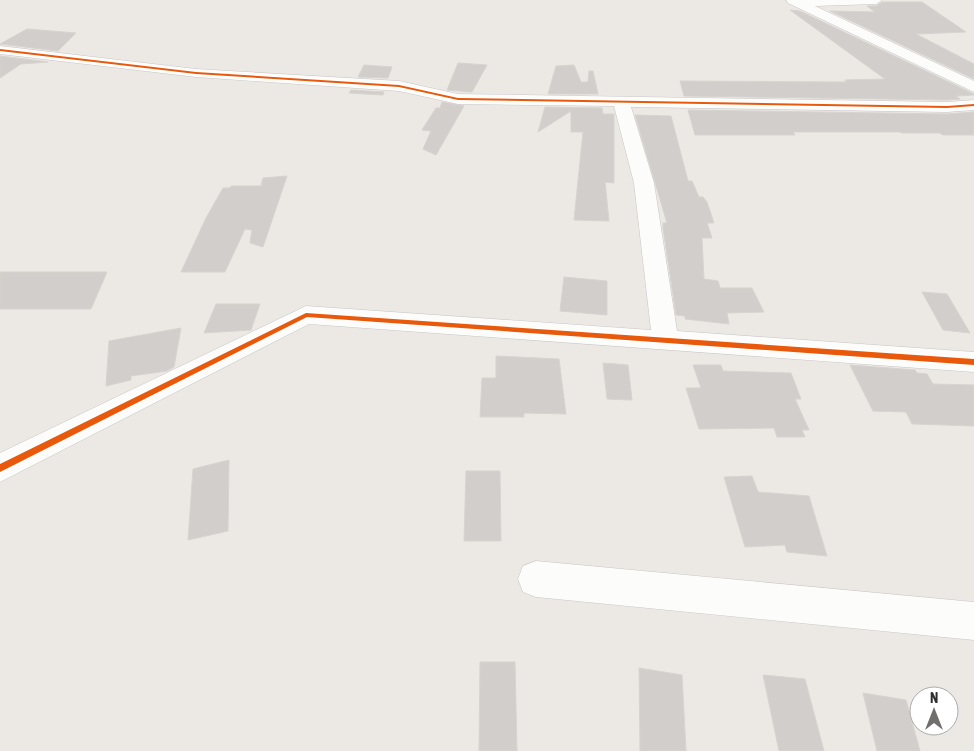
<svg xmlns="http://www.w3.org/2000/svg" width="974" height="751" viewBox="0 0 974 751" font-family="'Asap Condensed',sans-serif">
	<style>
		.building { fill: #d1cecb; stroke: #d7d4d0 }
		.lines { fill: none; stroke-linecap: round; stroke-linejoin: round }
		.minor-casing { stroke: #c8c6c7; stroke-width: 1 }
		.minor { fill: #fcfcfb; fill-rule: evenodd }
		.cycleway-casing { stroke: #fff; stroke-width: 3 }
		.cycleway { fill: #e8590c; fill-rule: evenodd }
	</style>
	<rect width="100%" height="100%" fill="#ece8e4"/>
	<path class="building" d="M882,2H922L966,32L916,34L974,64V79L830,11L875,12L867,6H876Z
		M790,10L800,11L974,94V95L956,96L960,99L947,100L684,96L680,81L846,82L845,80L885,79Z
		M27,29L76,33L58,51L0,44Z
		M0,56L48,62L21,64L0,78Z
		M458,63L487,65L472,92L447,90Z
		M364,65L392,67L388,78L358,77Z
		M574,65L581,82H588L589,71H593L598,94H548L556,66Z
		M351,90L384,92L383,95L349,93Z
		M442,102L464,106L436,155L423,149L431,131L422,130L436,108H440Z
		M545,107L602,108L603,114H614V183L605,182L609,221L574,220L583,132H571V111L538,132Z
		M688,110L947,114L974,112V135H943L940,133H902L900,132H793L795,135H695Z
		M635,115L671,116L688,181H692L699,197H703L707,202L714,223H707L712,238H702L704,279L718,281L720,288H752L764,312L727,313L729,324L685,319V316L676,315L663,228V223H667Z
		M287,176L263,247L250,243L252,230L245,229L225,272H181L206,218L223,188H230L231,186H261L263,178Z
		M0,272H107L91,309H0Z
		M564,277L607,281V315L560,311Z
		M922,292L947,294L970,333L943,330Z
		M216,304H260L251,330L204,333Z
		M181,328L174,367L167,371L131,376V380L106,386L109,341Z
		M496,356L559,359L566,414L524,413V417H480L482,378H496Z
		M603,363L628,365L632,400L607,399Z
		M693,365H721L723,371L791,373L801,399H795L809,430H802L805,437H777L774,428L699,429L686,388H701Z
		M850,365L915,370L917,373L927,374L933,384L974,385V426L912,424L906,412L873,411Z
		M229,460L228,531L188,540L193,469Z
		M466,471H500L501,541H464Z
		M752,476L758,492L809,496L827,556L787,552L785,545L745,547L724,477Z
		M480,662H515L517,751H479Z
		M639,668L682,675L686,751H640Z
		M763,675L805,679L824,751H779Z
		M863,693L906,700L920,751H877Z"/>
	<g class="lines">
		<defs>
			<path id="minor" d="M786,0H882L876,4L815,6L974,81V92L788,3Z
				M0,46L196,69L399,81L458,94L947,102L974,100V110L947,112L631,107L654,183L677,331L974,352V372L309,324L0,482V453L306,306L651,330L634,183L614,106L458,104L399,91L196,77L0,54Z
				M536,561L974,602V640L536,597L523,592L518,579L523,566Z"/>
		</defs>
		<use href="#minor" class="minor-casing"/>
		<use href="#minor" class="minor"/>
		<defs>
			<path id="cycleway" d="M0,49L196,72L399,85L458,98L947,106L974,104V106L947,108L458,100L399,87L196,74L0,51Z
				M306,313L974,359V365L307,317L0,472V464Z"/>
		</defs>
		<use href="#cycleway" class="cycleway-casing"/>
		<use href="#cycleway" class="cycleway"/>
	</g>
	<g transform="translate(934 711)"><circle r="24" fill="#ffffff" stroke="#ababab"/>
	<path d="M0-4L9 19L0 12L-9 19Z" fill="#706f6e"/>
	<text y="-8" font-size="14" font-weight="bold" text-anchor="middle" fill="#2e2e2e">N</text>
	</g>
</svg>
